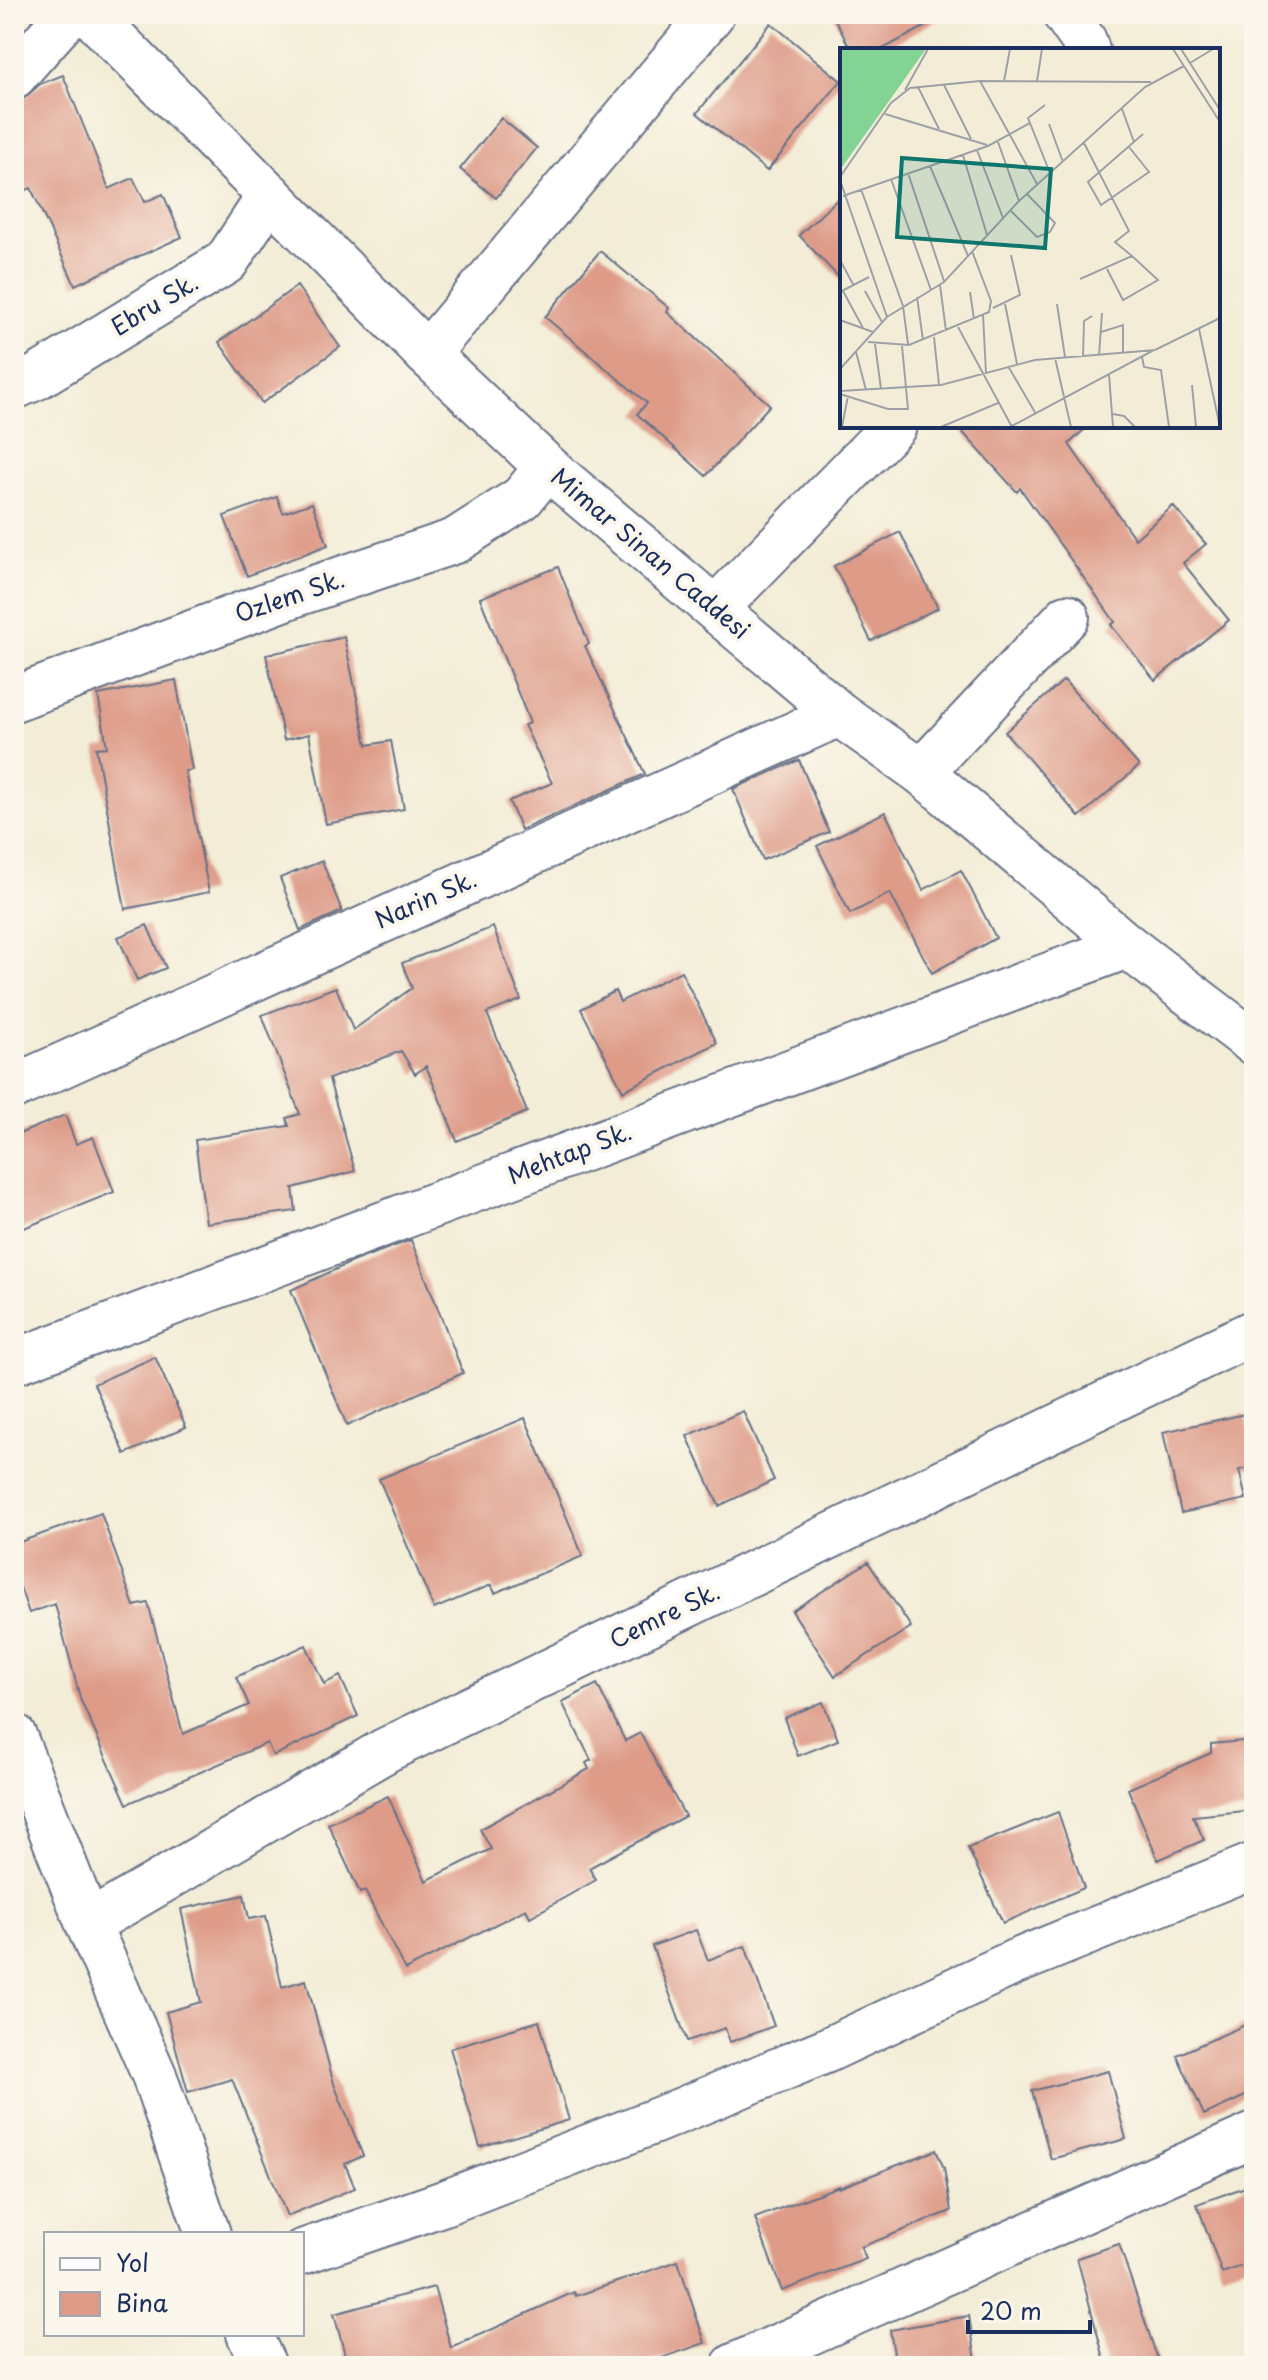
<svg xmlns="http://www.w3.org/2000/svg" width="1268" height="2380" viewBox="0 0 1268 2380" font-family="'Playpen Sans',sans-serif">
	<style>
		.building { fill: #de9b88 }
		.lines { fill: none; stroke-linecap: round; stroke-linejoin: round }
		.minor-casing { stroke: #677288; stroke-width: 48 }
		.tertiary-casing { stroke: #677288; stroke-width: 48 }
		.minor { stroke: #fff; stroke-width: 44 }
		.tertiary { stroke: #fff; stroke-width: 44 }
		.labels { text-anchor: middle; stroke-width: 8; stroke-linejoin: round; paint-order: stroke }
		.street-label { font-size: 24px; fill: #1b2f5e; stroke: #fbf7ec }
		.inset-road { fill: none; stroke: #9da1a7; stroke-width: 2 }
		.view { fill: #0f766e; fill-opacity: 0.15; stroke: #0f766e; stroke-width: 4 }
		.inset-edge { fill: none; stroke: #1b2f5e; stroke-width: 4 }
	</style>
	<rect width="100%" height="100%" fill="#fbf7ec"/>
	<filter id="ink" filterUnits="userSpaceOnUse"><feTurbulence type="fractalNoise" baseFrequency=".0125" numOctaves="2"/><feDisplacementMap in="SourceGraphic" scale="16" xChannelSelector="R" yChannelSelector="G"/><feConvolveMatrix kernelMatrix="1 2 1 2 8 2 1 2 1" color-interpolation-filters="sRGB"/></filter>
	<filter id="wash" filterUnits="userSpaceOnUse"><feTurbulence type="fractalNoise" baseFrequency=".006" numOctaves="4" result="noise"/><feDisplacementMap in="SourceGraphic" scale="32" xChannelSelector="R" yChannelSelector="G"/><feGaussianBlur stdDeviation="1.8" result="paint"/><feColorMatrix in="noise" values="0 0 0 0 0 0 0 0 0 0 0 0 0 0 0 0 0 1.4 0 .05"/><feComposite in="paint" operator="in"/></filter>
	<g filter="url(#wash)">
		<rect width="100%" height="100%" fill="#f3edd7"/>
		<g id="blocks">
			<path class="building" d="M832,14H949L881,50H851Z
				M771,23L841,81L767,171L697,113Z
				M63,75L109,189L133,178L145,202L163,194L182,237L75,285L31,188L24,191L14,167V100L23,99L40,84Z
				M501,118L537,148L496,198L460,169Z
				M842,195V281L799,235Z
				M600,251L669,308L667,312L770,405L706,476L637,414L647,403L545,317Z
				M297,286L340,347L262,403L219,342Z
				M957,426H1088L1069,444L1135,539L1173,506L1206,544L1183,563L1229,620L1155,680L1111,625L1115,622L1020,488L1017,492Z
				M277,497L283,513L312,503L328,545L247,576L224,516Z
				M900,532L938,608L871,641L834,566Z
				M558,567L589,644L585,646L645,774L521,830L509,801L552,783L524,725L530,723L480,598Z
				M344,637L367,745L391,741L404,809L326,824L309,734L284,740L266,655Z
				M176,680L192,770L185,771L209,892L125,909L96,748L107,747L98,695Z
				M1064,680L1139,766L1079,817L1005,732Z
				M799,760L829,832L763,860L733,789Z
				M885,812L923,890L961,870L996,938L932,973L890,893L850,914L817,846Z
				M322,861L342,911L300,930L280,878Z
				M147,925L166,968L137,980L118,937Z
				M493,927L521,1000L487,1013L527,1112L457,1141L426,1066L415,1074L401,1051L329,1079L355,1171L293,1188L296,1211L206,1223L195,1140L289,1126L287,1118L300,1114L262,1015L336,987L353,1030L412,988L402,963Z
				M681,971L717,1043L623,1091L581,1009L615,991L620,1002Z
				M65,1115L76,1144L93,1137L114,1192L14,1232V1136Z
				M411,1240L463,1373L347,1426L291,1290L354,1261Z
				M155,1357L186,1427L125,1454L94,1384Z
				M743,1411L774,1480L719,1506L687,1436Z
				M1245,1414L1254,1454V1467L1239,1470L1246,1499L1181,1513L1163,1432Z
				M525,1418L583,1556L495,1593L491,1585L434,1609L379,1479Z
				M101,1513L134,1606L148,1603L183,1734L249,1705L236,1677L306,1645L324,1684L340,1676L358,1716L273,1756L267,1743L127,1804L81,1701L55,1604L29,1613L14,1570V1544Z
				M868,1562L911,1627L835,1676L792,1611Z
				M597,1684L625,1741L640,1733L685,1816L589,1868L596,1880L530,1917L526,1909L405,1970L365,1891L360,1893L328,1824L388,1796L426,1881L491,1849L480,1829L589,1769L586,1763L591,1760L562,1702Z
				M823,1702L838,1740L798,1756L784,1718Z
				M1254,1740V1810L1193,1816L1204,1840L1158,1860L1128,1789L1211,1753V1744Z
				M1058,1812L1084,1888L1003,1923L968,1848Z
				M244,1895L249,1919L266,1916L282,1987L306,1980L334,2084L363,2156L345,2164L355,2188L287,2216L232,2079L188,2092L166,2012L201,2002L181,1909Z
				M696,1930L708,1960L745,1946L774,2026L730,2042L725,2028L687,2041L652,1946Z
				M539,2021L569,2120L480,2147L450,2048Z
				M1254,2021V2092L1204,2115L1177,2055Z
				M1108,2071L1126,2139L1051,2159L1032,2091Z
				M936,2150L944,2168L951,2211L861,2247L866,2259L782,2291L755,2218L839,2186V2188Z
				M1254,2184V2262L1222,2273L1197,2204Z
				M1119,2244L1160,2366H1106L1077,2258Z
				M678,2261L705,2343L639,2366H348L334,2314L434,2287L451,2348L574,2292L576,2296Z
				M969,2316L977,2366H896L890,2330Z"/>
		</g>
	</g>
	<g filter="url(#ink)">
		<use href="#blocks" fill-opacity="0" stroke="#677288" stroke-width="2"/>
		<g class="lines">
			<defs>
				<path id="minor" d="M1065,14L1084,41L1087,50
					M14,76L69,14
					M427,354L712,14
					M14,387L37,377L226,262L270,195
					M716,608L894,426
					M14,699L299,593L455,541L522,498L547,467
					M921,772L1067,617
					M14,1087L839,714
					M14,1362L1127,946
					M14,1736L88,1924L154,2075L208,2234
					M88,1924L386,1750L1254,1332
					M302,2252L444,2203L655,2121L825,2051L1015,1962L1254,1865
					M249,2334L264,2366
					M734,2366L1254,2135"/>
				<path id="tertiary" d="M90,14L427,354L547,467L839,714L921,772L1127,946L1254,1043"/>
			</defs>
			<use href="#minor" class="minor-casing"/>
			<use href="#tertiary" class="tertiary-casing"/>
			<use href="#minor" class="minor"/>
			<use href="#tertiary" class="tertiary"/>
		</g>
	</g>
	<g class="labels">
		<g class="street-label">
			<text transform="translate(155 305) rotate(-31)" y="8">Ebru Sk.</text>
			<text transform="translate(650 554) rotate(40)" y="8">Mimar Sinan Caddesi</text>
			<text transform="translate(290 597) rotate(-19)" y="8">Ozlem Sk.</text>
			<text transform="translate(426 900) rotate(-24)" y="8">Narin Sk.</text>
			<text transform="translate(570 1154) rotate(-21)" y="8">Mehtap Sk.</text>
			<text transform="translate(665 1616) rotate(-26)" y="8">Cemre Sk.</text>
		</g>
	</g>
	<g transform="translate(840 48)">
		<rect width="380" height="380" fill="#f3edd7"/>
		<path d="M0,1H86L0,122L2,57Z" fill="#83d494"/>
		<path class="inset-road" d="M333,1L380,74M341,1L380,62M350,15L373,1M140,33L197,136M164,33L170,1M197,33L202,1M104,37L131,91M78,39L99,81M65,42L88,1M205,57L188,70L210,125M282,61L294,94M45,66L147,97M209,76L223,114M158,94L179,153M289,99L309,124L261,157L248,134L303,86M137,102L163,170M123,107L147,187M90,118L128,208M68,125L104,233M0,129L51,55L70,40L140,33L311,34M51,131L91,242M0,132L47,269M21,141L63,258L68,296M3,148L148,98L190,75M170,162L197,189L210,184L215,175L187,146M0,212L14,238M267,221L283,252L318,232L292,208M240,231L292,208L275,194L289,183L244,95M100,237L106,283M3,243L23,280M25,243L42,274M0,244L29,229M130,244L134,271M77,249L83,292M165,256L177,316M217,256L225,309M153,260L180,247L171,207M143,267L146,325M0,272L33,284M118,279L172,379M359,281L380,379M261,284L283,277V305M94,289L99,337M28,294L69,297L149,264L151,253L132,203M35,296L41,341M16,304L26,342M243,308L244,273L252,268M259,308L262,265M302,309L304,319L321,322L329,379M215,310L231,379M168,318L196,366M0,321L47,269L104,234L179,153L305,39L344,18M269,327L273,379M352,337L356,379M0,343L101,337L195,312L315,302L380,270M0,346L48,361H68L62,298M273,366L284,368L295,379M2,379L8,348M101,379L158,355M170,379L314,302"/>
		<path class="view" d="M62,110L211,121L205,200L57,189Z"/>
		<rect width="380" height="380" class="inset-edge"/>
	</g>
	<rect width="1268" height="2380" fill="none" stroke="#fbf7ec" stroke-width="48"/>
	<rect x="44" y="2232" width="260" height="104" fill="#fbf7ec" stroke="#a1a7b3" stroke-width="2"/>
	<rect x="60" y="2258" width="40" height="12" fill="#ffffff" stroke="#a1a7b3" stroke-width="2"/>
	<text x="116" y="2272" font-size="24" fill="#1b2f5e">Yol</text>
	<rect x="60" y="2292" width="40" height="24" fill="#de9b88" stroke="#a1a7b3" stroke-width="2"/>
	<text x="116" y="2312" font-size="24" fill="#1b2f5e">Bina</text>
	<path d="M968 2320v12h122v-12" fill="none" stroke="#1b2f5e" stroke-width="4"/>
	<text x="980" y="2320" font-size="24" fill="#1b2f5e" stroke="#fbf7ec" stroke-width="6" paint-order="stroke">20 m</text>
</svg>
